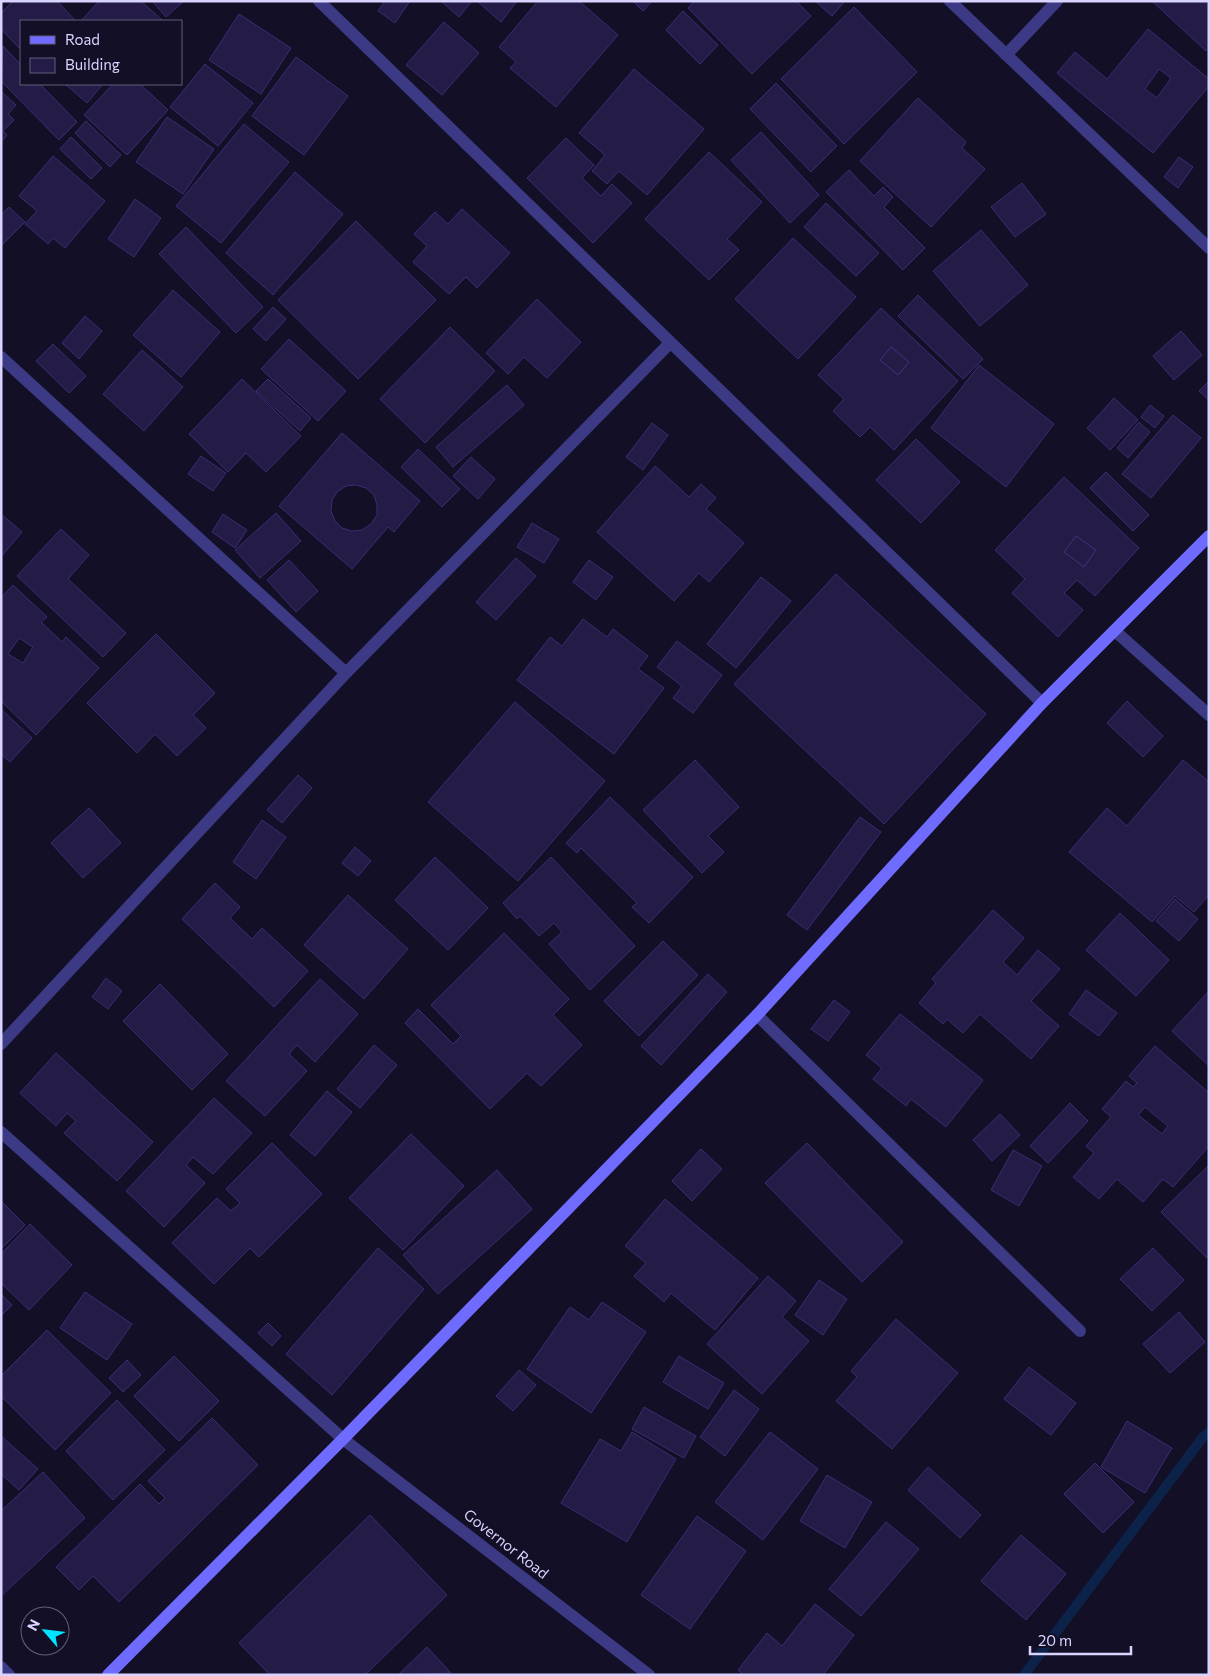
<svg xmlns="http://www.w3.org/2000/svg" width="1210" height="1676" viewBox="0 0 1210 1676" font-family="Commissioner,sans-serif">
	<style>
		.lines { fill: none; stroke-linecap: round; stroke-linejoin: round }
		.stream { stroke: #0c2248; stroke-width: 10 }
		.building { fill: #241b47; stroke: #3b2d73; fill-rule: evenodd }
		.street { stroke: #3d3a85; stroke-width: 12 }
		.secondary { stroke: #6f6bff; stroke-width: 12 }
		.labels { text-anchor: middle; stroke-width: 5; stroke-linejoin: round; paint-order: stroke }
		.street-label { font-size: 15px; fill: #d9d4ff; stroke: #130f26 }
	</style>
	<rect width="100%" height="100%" fill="#130f26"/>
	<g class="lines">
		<path class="stream" d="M1024,1675L1203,1437L1209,1433"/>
	</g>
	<path class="building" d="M13,1H57L76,21H21V50L1,29V13Z
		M99,1H141L163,21H81Z
		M152,1H184L166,17Z
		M385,1H410L395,23L378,11Z
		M441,1H472L459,17Z
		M477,1H517L501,22Z
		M538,1H579L618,35L556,107L510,68L516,62L499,47Z
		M633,1H652L643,11Z
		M695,1H796L811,16L752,74L688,8Z
		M815,1H845L832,16Z
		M1152,1H1209V48L1206,51Z
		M854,7L917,72L844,144L781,79Z
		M683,11L718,45L700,64L666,30Z
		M239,14L291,48L261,94L209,60Z
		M444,22L479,53L442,95L406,65Z
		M1148,29L1209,79V86L1153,153L1057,73L1075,52L1107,79ZM1159,69L1171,78L1157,98L1145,89Z
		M3,46L21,65V84H40L77,122L59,140L1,81Z
		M296,57L348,96L304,155L252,116Z
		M205,64L253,103L218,146L170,107Z
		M634,69L704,129L647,195L619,171L607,184L592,171L605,155L579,133Z
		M776,83L837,146L811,172L750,109Z
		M65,84H103L87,103Z
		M113,84H140L168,110L127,155L84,115Z
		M1,91L16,105L8,114L14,120L3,131L7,135L1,142Z
		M918,98L966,142L962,148L985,169L931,227L860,161Z
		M167,117L214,149L183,194L136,162Z
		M86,121L121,155L110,167L75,133Z
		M244,124L289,162L221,243L176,206Z
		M761,132L819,195L790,223L731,160Z
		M71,137L102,168L91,179L60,149Z
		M566,138L594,165L582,178L601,196L612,184L632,203L593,243L527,178Z
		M709,152L762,202L727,239L739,250L709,280L645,219Z
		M53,156L105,201L65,248L53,238L48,244L25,224L37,211L19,196Z
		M1179,157L1193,167L1178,188L1164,177Z
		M849,170L874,196L883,187L893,197L884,207L925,248L903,270L826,192Z
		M295,172L343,214L273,295L226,253Z
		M1022,183L1046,214L1015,237L991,207Z
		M135,199L161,218L134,257L108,239Z
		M826,203L879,253L856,276L804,227Z
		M9,207L25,222L1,246V215Z
		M462,209L510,253L477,288L466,277L449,294L413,262L427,246L414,234L435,212L448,224Z
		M356,221L436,300L358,379L278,300Z
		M186,227L263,307L236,333L159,254Z
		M981,230L1028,285L980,326L933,271Z
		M793,238L856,297L798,359L735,299Z
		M173,290L220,332L181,377L133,335Z
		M918,295L983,359L963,379L898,316Z
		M537,299L581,342L547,378L524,357L508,374L486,353Z
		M273,307L286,319L266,341L253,329Z
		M881,308L958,381L894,450L870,427L860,437L833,411L844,399L818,375ZM891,347L909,362L898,375L880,360Z
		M85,316L102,331L79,359L62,343Z
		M450,327L495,371L425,443L380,399Z
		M1181,331L1202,355L1174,380L1153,356Z
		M289,339L346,391L318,421L261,369Z
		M53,344L86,376L69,393L36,361Z
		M891,347L909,362L898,375L880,360Z
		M142,350L183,387L144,431L103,394Z
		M979,365L1054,424L1006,487L931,428Z
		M242,379L301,436L266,472L246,453L228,472L189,434Z
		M268,379L311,418L300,431L256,391Z
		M1209,381V400L1199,391Z
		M507,385L524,405L453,467L436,447Z
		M1114,398L1138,420L1110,450L1087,428Z
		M1150,405L1164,416L1155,428L1141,417Z
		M1173,415L1201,438L1151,498L1122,474Z
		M1139,422L1150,432L1128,458L1117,448Z
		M652,423L668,435L643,470L626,457Z
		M342,433L420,501L394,532L388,527L352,569L279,506ZM356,485L366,488L374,495L377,505V515L371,524L362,530L352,531L342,528L335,521L331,511L332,500L337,492L346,486Z
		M916,439L960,482L921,523L876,480Z
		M418,449L460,489L442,507L401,467Z
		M201,456L226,473L213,491L188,474Z
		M471,457L495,479L478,499L453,476Z
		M655,466L689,497L701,484L716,498L706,509L744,543L709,582L699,573L674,601L597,532Z
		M1106,472L1149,515L1133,531L1090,488Z
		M1064,477L1139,548L1095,596L1077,580L1064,593L1083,610L1058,637L1012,593L1025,579L995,550ZM1076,536L1096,550L1084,567L1064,552Z
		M276,513L301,541L260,578L235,550Z
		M1,514L22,532L1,557Z
		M223,514L247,530L235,548L212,532Z
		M532,523L559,539L544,563L517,547Z
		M61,529L89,555L68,579L126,633L103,657L17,576Z
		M1076,536L1096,550L1084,567L1064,552Z
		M516,558L536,576L496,620L476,602Z
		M289,560L318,591L296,612L267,580Z
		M589,560L613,577L596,600L573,582Z
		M836,574L986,714L884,824L734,684Z
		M761,577L791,601L736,668L707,644Z
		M13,585L47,617L41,622L62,642L66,637L99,668L36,735L1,701V598ZM19,638L33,647L23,663L8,654Z
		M583,619L607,637L613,629L648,656L638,669L664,688L614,754L517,680L550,637L562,646Z
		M156,634L215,693L193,715L206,728L177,756L155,734L137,753L87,703Z
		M677,641L722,675L693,713L673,698L682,686L657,667Z
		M1127,701L1163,736L1143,757L1107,723Z
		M515,702L605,781L518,881L428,802Z
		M1,709L32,738L10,762L1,754Z
		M695,760L739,807L708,836L724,852L702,873L643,810Z
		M1183,760L1209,782V895L1194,912L1175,896L1152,922L1069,852L1107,808L1127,826Z
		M298,775L312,788L282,823L267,810Z
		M610,797L693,877L649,923L632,907L637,903L581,848L577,853L566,843Z
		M89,808L121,843L83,878L51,843Z
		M860,817L881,832L807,930L787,915Z
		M262,820L286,837L256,879L233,862Z
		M355,847L371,861L358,876L342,863Z
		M435,857L488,908L448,950L395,900Z
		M551,857L635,946L590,990L549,944L562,932L554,923L539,936L520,916L517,919L503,903Z
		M215,883L240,907L230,918L252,939L262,928L308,971L274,1007L182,919Z
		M348,895L408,949L364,999L304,945Z
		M1175,899L1198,919L1179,941L1156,921Z
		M993,910L1024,938L1003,962L1017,975L1038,950L1060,969L1031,1001L1059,1026L1031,1059L980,1014L963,1033L947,1019L943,1024L919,1003L936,983L932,979Z
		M1120,913L1169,960L1136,996L1086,950Z
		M504,933L569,999L553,1015L582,1045L541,1086L527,1073L490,1109L405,1023L418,1009L453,1044L461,1036L431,1005Z
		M663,941L698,975L639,1036L604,1001Z
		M708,974L727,992L661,1065L641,1046Z
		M106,978L122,991L108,1009L92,997Z
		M320,979L358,1014L315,1062L297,1045L289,1054L307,1071L265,1116L226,1081Z
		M160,984L228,1054L192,1090L123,1021Z
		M1086,990L1117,1013L1099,1036L1069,1014Z
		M1209,991V1066L1172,1031Z
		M834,1000L850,1012L828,1041L811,1029Z
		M900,1014L983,1080L946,1127L911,1099L906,1106L873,1079L882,1068L866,1055Z
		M374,1045L397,1065L360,1108L337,1089Z
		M1155,1046L1209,1093V1146L1173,1187L1163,1179L1143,1202L1117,1179L1099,1199L1073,1177L1094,1153L1086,1146L1111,1117L1102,1109L1126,1081L1133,1087L1137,1083L1129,1076ZM1145,1107L1168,1126L1162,1134L1138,1115Z
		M56,1053L153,1142L117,1181L64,1133L76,1121L67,1113L56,1126L20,1093Z
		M327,1091L352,1112L315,1156L290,1135Z
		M214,1098L252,1133L213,1174L193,1157L186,1165L205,1183L164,1227L126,1191Z
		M1070,1103L1088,1121L1048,1163L1030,1146Z
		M1000,1114L1020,1135L992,1161L973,1140Z
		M411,1134L464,1186L403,1250L349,1198Z
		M272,1143L322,1194L259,1257L250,1248L214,1284L172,1243L217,1198L231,1211L240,1203L226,1189Z
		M807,1143L903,1242L862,1282L765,1183Z
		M701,1149L722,1169L692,1201L672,1181Z
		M1013,1150L1042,1166L1019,1206L991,1190Z
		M1209,1165V1256L1207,1258L1161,1212Z
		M497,1170L532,1209L438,1294L403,1255Z
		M665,1199L758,1278L715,1330L671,1293L664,1302L634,1276L646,1263L625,1246Z
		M1,1201L25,1225L1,1249Z
		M30,1224L72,1265L29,1310L1,1283V1254Z
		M378,1248L424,1289L332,1395L286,1354Z
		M1153,1248L1184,1280L1152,1311L1120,1279Z
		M768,1276L796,1301L782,1317L809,1341L762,1394L707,1344Z
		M819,1280L847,1299L823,1335L795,1315Z
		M85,1292L132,1324L107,1360L60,1328Z
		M1,1294L12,1305L1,1316Z
		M602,1302L646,1332L591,1413L527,1369L570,1307L589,1320Z
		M1179,1312L1205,1342L1170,1373L1143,1344Z
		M896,1319L958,1373L892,1449L836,1401L857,1377L851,1371Z
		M268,1323L281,1336L272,1346L258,1333Z
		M47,1330L111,1393L55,1450L1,1396V1376Z
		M174,1356L219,1401L179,1441L134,1396Z
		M679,1356L724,1383L708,1409L663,1382Z
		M127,1360L141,1375L123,1392L109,1378Z
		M1029,1367L1076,1403L1051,1435L1004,1399Z
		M519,1370L536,1385L513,1411L496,1396Z
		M734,1390L759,1409L725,1456L700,1437Z
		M117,1400L165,1450L113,1500L66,1451Z
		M644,1407L696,1436L684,1458L632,1429Z
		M212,1418L258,1465L119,1602L93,1576L79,1590L56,1567L140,1484L159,1504L165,1498L148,1481Z
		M1127,1421L1172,1448L1145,1493L1101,1467Z
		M632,1432L676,1459L627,1542L561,1503L600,1439L621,1451Z
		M770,1432L818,1469L763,1540L715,1502Z
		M1,1436L38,1469L19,1490L1,1474Z
		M1095,1463L1134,1502L1103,1533L1064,1494Z
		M928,1467L981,1515L960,1538L908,1490Z
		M43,1472L85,1518L1,1596V1511Z
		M827,1475L872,1502L845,1548L800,1521Z
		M370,1515L447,1595L365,1675H270L239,1643Z
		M697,1516L746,1551L690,1629L641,1595Z
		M886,1522L919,1549L861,1616L829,1589Z
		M1021,1535L1066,1574L1026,1620L981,1581Z
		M815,1604L854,1635L823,1675H743L738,1670L767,1633L782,1646Z
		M427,1647L451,1673L398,1675Z"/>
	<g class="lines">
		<path class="street" d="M319,1L1042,703
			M950,1L1209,248
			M1006,55L1057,1
			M1,357L346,673
			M1115,631L1209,715
			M757,1015L1080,1331
			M1,1044L346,673L670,343
			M1,1132L343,1439L649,1675
			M1,1667L9,1675"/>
		<path class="secondary" d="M108,1675L343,1439L757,1015L1042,703L1209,536"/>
	</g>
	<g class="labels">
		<g class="street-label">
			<text transform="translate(506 1544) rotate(38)" y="5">Governor Road</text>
		</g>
	</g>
	<rect width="1210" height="1676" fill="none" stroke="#d9d4ff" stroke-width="5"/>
	<rect x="20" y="20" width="162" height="65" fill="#130f26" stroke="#625e7d"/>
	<rect x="30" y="36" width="25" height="8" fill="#6f6bff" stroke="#625e7d"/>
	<text x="65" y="45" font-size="15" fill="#d9d4ff">Road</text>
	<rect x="30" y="58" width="25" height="15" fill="#241b47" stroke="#625e7d"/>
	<text x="65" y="70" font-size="15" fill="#d9d4ff">Building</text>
	<g transform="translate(45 1631) rotate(298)"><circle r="24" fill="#130f26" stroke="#625e7d"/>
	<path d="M0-4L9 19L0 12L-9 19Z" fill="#00e5ff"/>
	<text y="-8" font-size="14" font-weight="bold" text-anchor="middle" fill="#d9d4ff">N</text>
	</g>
	<path d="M1030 1646v8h101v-8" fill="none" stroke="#d9d4ff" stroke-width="2.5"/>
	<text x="1038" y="1646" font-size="15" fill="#d9d4ff" stroke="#130f26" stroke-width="4" paint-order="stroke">20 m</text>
</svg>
